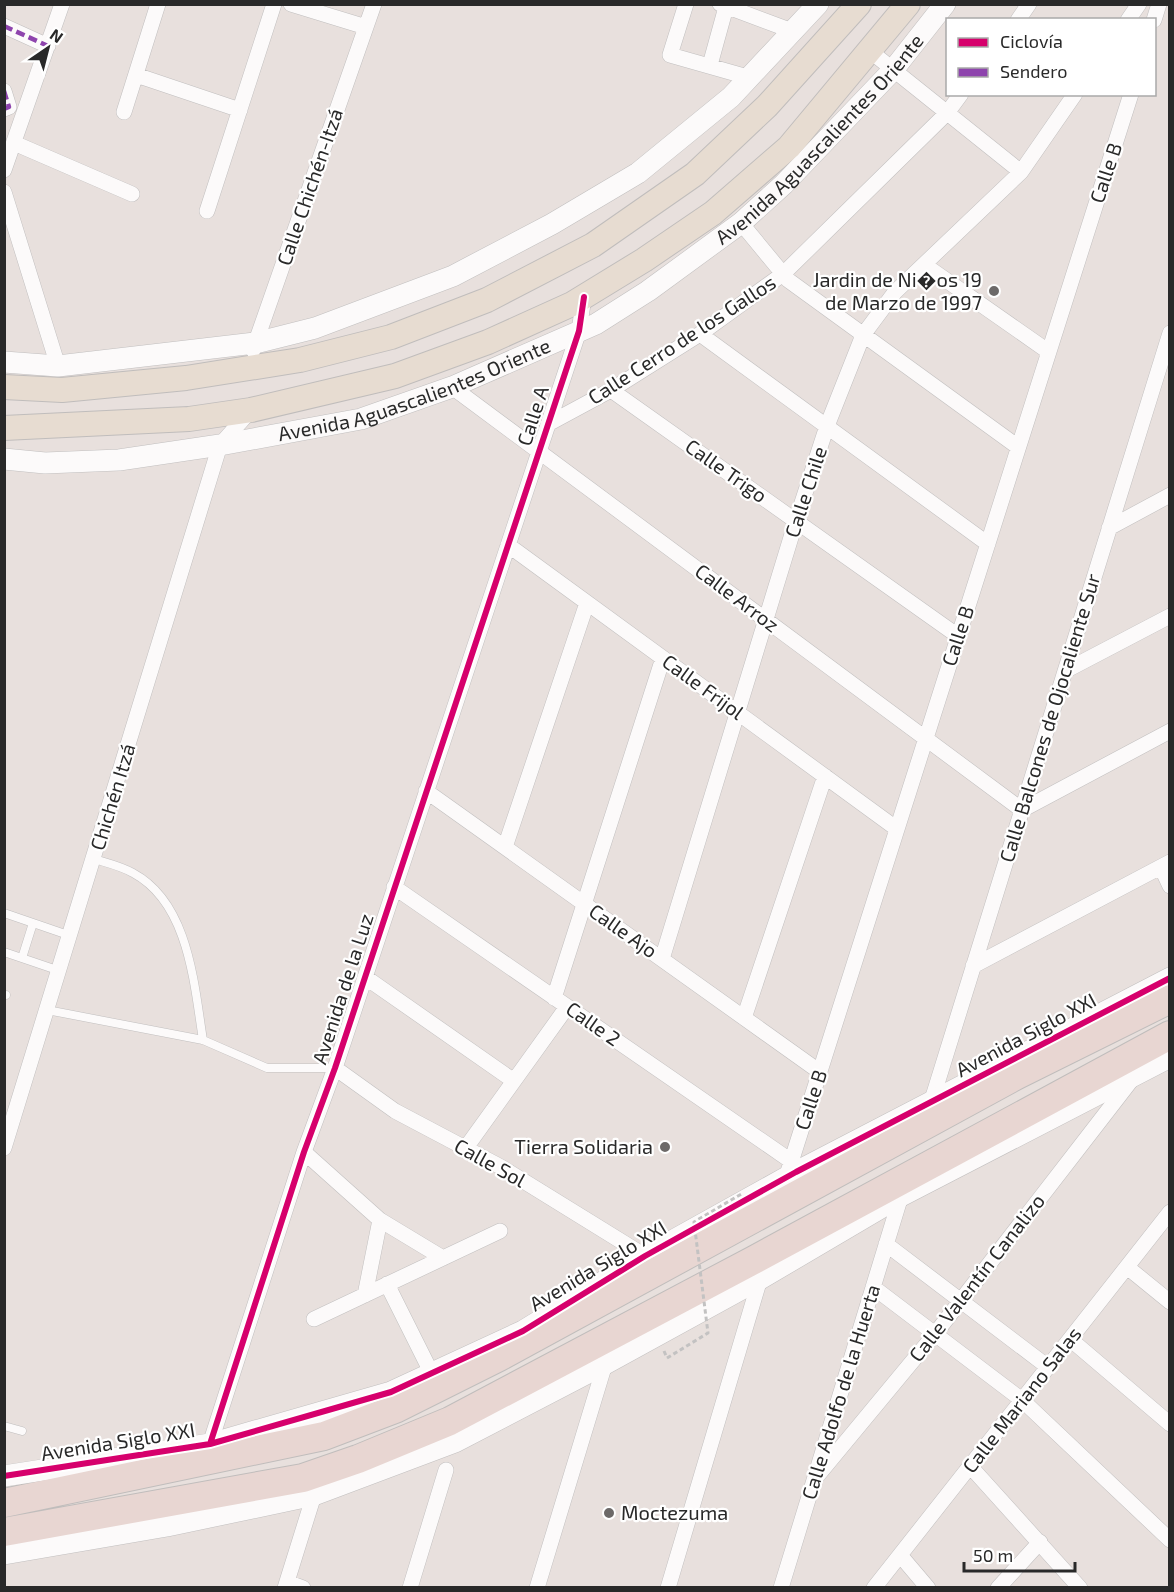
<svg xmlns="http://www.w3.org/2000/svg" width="1174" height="1592" viewBox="0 0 1174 1592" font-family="'Exo 2',sans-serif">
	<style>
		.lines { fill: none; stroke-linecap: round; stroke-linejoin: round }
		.lane-casing { stroke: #c1bfbf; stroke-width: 9 }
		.street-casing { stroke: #c1bfbf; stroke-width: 16 }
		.secondary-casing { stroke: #c1bfbf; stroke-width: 22 }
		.primary-casing { stroke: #c0bdbc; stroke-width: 26 }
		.highway-casing { stroke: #c0bdbc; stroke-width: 30 }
		.path { stroke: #c3c2c2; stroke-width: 3; stroke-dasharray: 4.5 3; stroke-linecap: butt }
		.lane { stroke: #fcfafa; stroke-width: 8 }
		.street { stroke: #fcfafa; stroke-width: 15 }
		.secondary { stroke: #fcfafa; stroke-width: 21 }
		.primary { stroke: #e7dcd1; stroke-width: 24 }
		.highway { stroke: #e8d6d2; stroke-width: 28 }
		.path-bridge { stroke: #c3c2c2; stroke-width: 3; stroke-dasharray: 4.5 3; stroke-linecap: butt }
		.quiet { stroke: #8e44ad; stroke-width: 4.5; stroke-dasharray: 9 4.5; stroke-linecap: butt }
		.cycleway-casing { stroke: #fff; stroke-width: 10 }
		.cycleway { stroke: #d6006c; stroke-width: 6 }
		.poi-dot { fill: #6c6968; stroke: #fff; stroke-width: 2 }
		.labels { text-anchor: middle; stroke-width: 4.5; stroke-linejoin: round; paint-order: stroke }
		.street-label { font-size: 20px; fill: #292929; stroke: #fff }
		.poi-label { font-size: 20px; fill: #292929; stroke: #fff; text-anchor: end }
	</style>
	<rect width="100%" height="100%" fill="#e8e0dd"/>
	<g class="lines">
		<defs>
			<path id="lane" d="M94,859C107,863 121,866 133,873C189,903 194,984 203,1040
				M4,913L71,936
				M4,952L60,971
				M22,958L33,923
				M4,995H6
				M47,1010L203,1040L267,1068H335
				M4,1426L22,1431"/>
			<path id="street" d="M291,4L366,27
				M686,4L670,55L751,78
				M720,4L795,32
				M1018,20L1029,4
				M1128,20L1139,4
				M1154,20L1159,4
				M4,26L48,46
				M870,51L1021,172
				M710,65L726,7
				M136,75L240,110
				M4,91L9,107L4,109
				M124,112L158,4
				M14,143L132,194
				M4,170L62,4
				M4,192L58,366
				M207,211L274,4
				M741,223L788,280L1018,447
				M926,266L1049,352
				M700,334L988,544
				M253,350L374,4
				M452,387L1022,810L1170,731
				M611,390L958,636
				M548,424L611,390L700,334L783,274L947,113L961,94
				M1109,528L1170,495
				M508,545L897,829
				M1065,671L1170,616
				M426,791L820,1072
				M505,847L587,603
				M1161,867L1170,886
				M394,887L791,1161
				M662,959L796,521L827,426L863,335L895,292L1021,172L1075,94
				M973,966L1170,862
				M365,977L514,1081
				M554,998L663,658
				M744,1018L825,776
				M335,1068L395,1111L501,1167L645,1256
				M931,1103L1170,333
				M4,1148L220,445L251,410
				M465,1149L567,1007
				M304,1152L380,1220L443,1258
				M786,1178L1131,94
				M886,1244L1048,1367
				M1127,1267L1170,1302
				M387,1284L431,1372
				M873,1287L1022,1400L1170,1540
				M365,1295L380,1220
				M314,1319L500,1231
				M1070,1339L1170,1424
				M210,1444L304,1152L335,1068L579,331L584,297
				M970,1466L1080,1588
				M814,1480L935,1334L1133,1078
				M900,1555L928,1588
				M287,1582L303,1588
				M285,1588L314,1495
				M410,1588L446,1470
				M537,1588L605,1364
				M668,1588L760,1279L759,1274
				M781,1588L901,1196
				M874,1588L1170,1212
				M998,1588L1040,1542"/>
			<g id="secondary">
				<path d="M4,362L58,366L255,343L315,328L453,276L552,224L638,173L731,97L818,4"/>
				<path id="s1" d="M4,459L45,463L119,460L220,445L361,419L452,387L596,324L648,291L741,223L784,184L893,70L945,4"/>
				<path d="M4,1476L210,1444L391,1392L523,1331L645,1256L796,1172L1170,978"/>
				<path d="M4,1554L167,1526L314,1495L455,1442L605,1364L760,1279L901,1196L1170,1057"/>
			</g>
			<path id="primary" d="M4,387L62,390L186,378L300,360L391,337L487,300L593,245L695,174L767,106L859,4
				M4,428L189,419L251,410L395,376L488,342L572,304L644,260L713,213L789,147L908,4"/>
			<path id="highway" d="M4,1503L324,1436L395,1409L499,1357L1017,1075L1170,999
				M4,1532L303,1478L358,1459L450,1421L754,1260L1170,1035"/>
		</defs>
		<use href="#lane" class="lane-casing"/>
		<use href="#street" class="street-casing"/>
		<use href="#secondary" class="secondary-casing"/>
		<use href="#primary" class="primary-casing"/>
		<use href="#highway" class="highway-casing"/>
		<path class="path" d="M664,1351L667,1358"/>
		<use href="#lane" class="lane"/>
		<use href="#street" class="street"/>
		<use href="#secondary" class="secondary"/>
		<use href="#primary" class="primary"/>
		<use href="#highway" class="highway"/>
		<path class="path-bridge" d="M667,1358L708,1333L694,1222L743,1193"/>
		<path class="quiet" d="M4,26L48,46
			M4,91L9,107L4,109"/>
		<defs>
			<path id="cycleway" d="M210,1444L304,1152L335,1068L579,331L584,297
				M4,1476L210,1444L391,1392L523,1331L645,1256L796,1172L1170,978"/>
		</defs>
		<use href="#cycleway" class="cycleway-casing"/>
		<use href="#cycleway" class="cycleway"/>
	</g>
	<g class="poi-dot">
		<circle cx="994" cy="291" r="6"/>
		<circle cx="665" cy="1147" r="6"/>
		<circle cx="609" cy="1513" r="6"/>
	</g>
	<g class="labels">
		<g class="street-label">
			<text dy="7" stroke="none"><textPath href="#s1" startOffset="906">Avenida Aguascalientes Oriente</textPath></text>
			<text transform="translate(1106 173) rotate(-72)" y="7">Calle B</text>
			<text transform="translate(310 187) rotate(-71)" y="7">Calle Chichén-Itzá</text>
			<text transform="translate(682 340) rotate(-33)" y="7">Calle Cerro de los Gallos</text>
			<text dy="7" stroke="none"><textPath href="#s1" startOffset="420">Avenida Aguascalientes Oriente</textPath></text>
			<text transform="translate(533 416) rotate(-72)" y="7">Calle A</text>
			<text transform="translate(726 471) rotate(35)" y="7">Calle Trigo</text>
			<text transform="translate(806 492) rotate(-72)" y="7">Calle Chile</text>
			<text transform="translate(737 598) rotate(37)" y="7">Calle Arroz</text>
			<text transform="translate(958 636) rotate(-72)" y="7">Calle B</text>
			<text transform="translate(703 687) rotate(36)" y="7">Calle Frijol</text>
			<text transform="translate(1050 718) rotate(-73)" y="7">Calle Balcones de Ojocaliente Sur</text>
			<text transform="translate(113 797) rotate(-73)" y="7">Chichén Itzá</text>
			<text transform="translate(623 931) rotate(35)" y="7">Calle Ajo</text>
			<text transform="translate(343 989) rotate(-72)" y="7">Avenida de la Luz</text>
			<text transform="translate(593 1024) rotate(35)" y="7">Calle 2</text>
			<text transform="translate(1026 1035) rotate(-28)" y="7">Avenida Siglo XXI</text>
			<text transform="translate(811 1100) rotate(-72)" y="7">Calle B</text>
			<text transform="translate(490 1163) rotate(29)" y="7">Calle Sol</text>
			<text transform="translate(598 1266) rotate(-31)" y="7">Avenida Siglo XXI</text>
			<text transform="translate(977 1278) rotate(-52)" y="7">Calle Valentín Canalizo</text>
			<text transform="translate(841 1392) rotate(-73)" y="7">Calle Adolfo de la Huerta</text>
			<text transform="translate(1022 1400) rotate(-52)" y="7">Calle Mariano Salas</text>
			<text transform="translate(118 1442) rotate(-9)" y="7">Avenida Siglo XXI</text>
		</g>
		<g class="poi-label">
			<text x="982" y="287">Jardin de Ni�os 19<tspan x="982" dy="23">de Marzo de 1997</tspan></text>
			<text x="653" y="1154">Tierra Solidaria</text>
			<text x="621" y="1520" text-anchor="start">Moctezuma</text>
		</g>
	</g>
	<rect width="1174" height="1592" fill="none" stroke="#292929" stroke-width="12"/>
	<rect x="946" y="18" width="210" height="78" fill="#ffffff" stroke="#a9a9a9" stroke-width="1.5"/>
	<rect x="958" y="38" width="30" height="9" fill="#d6006c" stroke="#a9a9a9" stroke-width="1.5"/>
	<text x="1000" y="48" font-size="18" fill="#292929">Ciclovía</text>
	<rect x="958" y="68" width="30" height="9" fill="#8e44ad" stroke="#a9a9a9" stroke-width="1.5"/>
	<text x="1000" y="78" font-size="18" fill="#292929">Sendero</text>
	<g transform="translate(48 48) rotate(35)" stroke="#ffffff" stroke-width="4.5" paint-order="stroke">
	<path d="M0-4.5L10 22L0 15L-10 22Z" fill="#292929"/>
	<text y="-9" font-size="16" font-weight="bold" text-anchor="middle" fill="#292929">N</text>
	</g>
	<path d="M964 1562v9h111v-9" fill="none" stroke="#292929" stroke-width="3"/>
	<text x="973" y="1562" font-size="18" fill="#292929" stroke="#ffffff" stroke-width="4.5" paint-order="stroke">50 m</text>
</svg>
